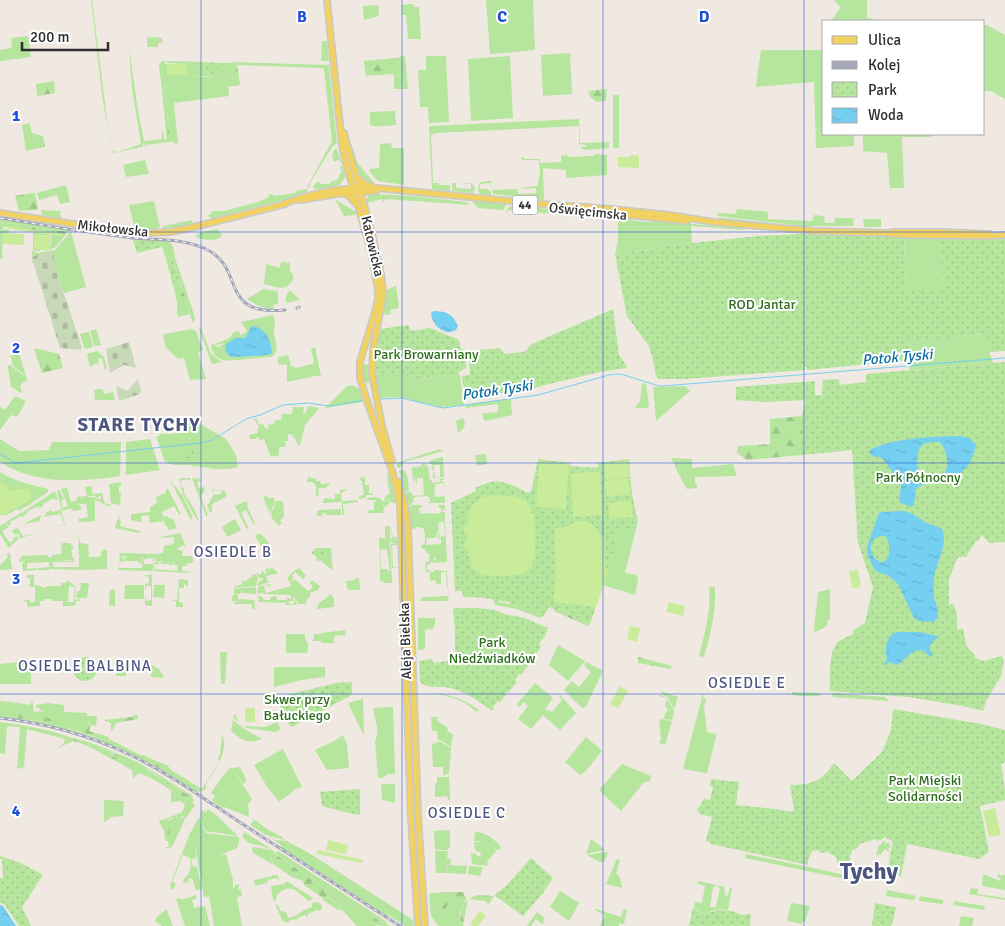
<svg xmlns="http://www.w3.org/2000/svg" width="1005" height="926" viewBox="0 0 1005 926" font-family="Signika,sans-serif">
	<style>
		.grass { fill: #b6e59e; fill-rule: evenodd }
		.forest { fill: url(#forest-firs) }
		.cemetery { fill: url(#cemetery-stones) }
		.park { fill: url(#park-dots) }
		.pitch { fill: #c9ec9a }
		.water { fill: url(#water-ripples); fill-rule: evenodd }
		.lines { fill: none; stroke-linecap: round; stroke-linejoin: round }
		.stream { stroke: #75cff0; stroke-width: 1 }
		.major-casing { stroke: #c9c9c9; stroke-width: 8 }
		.major { stroke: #f2d163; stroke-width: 5 }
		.rail-casing { stroke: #a3a6b8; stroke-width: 3 }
		.rail { stroke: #fff; stroke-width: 1; stroke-dasharray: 4; stroke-linecap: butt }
		.grid { fill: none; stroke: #1d4ed8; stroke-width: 1; stroke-opacity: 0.55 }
		.labels { text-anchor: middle; stroke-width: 4; stroke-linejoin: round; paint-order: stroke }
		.shield { fill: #fff; stroke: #6d6d6d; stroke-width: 1 }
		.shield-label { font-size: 12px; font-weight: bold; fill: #2e2e2e }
		.street-label { font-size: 14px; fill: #2e2e2e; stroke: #fff }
		.park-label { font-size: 14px; fill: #2c6e1b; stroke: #fff }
		.water-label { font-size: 15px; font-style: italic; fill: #0d6fa3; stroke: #fff }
		.neighbourhood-label { font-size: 15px; letter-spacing: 1px; fill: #4d5680; stroke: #fff }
		.district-label { font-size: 19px; font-weight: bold; letter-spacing: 1px; fill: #4d5680; stroke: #fff }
		.town-label { font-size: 24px; font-weight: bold; fill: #4d5680; stroke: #fff }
		.grid-label { font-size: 16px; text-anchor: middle; font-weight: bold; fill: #1d4ed8; stroke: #fff; stroke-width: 4; stroke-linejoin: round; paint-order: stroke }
	</style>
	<defs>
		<pattern id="forest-firs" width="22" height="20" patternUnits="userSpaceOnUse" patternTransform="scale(1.25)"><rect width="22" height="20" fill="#b6e59e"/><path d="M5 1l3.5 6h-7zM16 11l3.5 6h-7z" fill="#9dc588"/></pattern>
		<pattern id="cemetery-stones" width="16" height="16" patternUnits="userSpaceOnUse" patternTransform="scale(1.25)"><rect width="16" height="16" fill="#c8d9b8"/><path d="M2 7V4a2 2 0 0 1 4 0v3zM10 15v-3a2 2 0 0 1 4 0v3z" fill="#acbb9e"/></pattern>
		<pattern id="park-dots" width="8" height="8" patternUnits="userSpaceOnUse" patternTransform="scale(1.25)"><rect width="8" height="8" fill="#b6e59e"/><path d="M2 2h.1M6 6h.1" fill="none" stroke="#9dc588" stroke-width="1.8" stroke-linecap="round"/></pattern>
		<pattern id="water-ripples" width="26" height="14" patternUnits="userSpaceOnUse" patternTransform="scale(1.25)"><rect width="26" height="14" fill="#75cff0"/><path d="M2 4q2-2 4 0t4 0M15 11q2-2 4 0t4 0" fill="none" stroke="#66b2ce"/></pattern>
	</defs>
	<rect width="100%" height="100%" fill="#efe9e1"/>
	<path class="grass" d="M91,0H92L108,127L113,151L118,152L141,144L132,89L129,47L138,111L144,141L162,139V131H163L164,139L167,140V142L147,145L146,147L144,142L142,147L113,153L103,102Z
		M486,0H533L535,50L490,54Z
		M834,0H867V18L881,21H831L841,7Z
		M413,4L414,7H419L421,39H408L406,15H402L401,5Z
		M378,5L379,16L364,20L363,6Z
		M984,25H987L1005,35V99L991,91H984Z
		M28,36L31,57L0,61V50L12,48L11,38Z
		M151,37L162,38V43H158V47H147V38Z
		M322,41H327L329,61H321Z
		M824,47V134H854V146L816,148L814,82L756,87L761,50H822Z
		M570,53L572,94L543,96L541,55Z
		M405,55L408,89H394V77L401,76L398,69L397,58Z
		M426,56H446L449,122L429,123L428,107H420L418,70H426Z
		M510,56L513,118L471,121L468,59Z
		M162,61H165V64H167V74H187V64L167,63V61L205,62V65H189V76L239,78L240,85L228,87L229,96L174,103L178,143L174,144L173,141L170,142L164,81H161L159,65Z
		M231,62L329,65L337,143L332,147L310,183L309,188L307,187L332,141L324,69L323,68L237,65Z
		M613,95H619V148H613Z
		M395,111L396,125C388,125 378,128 370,125V112Z
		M579,119L580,143L609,142V148L586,150L582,149L581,147H586V145L579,144V126L436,133L431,135L433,183H439V185H450V191L432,189L429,126Z
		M30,123L34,149L26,151L22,125Z
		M863,134H932L931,137H902L904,188H890L887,153L863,151Z
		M391,143L392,148H404V185L378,181L370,172V169L379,168L380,144Z
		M353,148L357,162L364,171L376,185C354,183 355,167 351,150Z
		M335,149H337L345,176C342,182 341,186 333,186V187C327,188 319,190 313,188L314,185L317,182H320V184H330V182L337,180L342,171L340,167L342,165L339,160L334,162C332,157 331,154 335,149Z
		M595,154L607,155V175L566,178V170L543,168L544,200L535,199L536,196H534V199L493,194L492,188L493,190L517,189L518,194L536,193V188L520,189C526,186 533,188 538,185L540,172L539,161L537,160H522L521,158L524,157V159H540V163L561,162V156L567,155L568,157L594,156Z
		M145,160L149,174L126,177L123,165Z
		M491,181V186L490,183L480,184V189H488L489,191H491V188V195L480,194L478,190L479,184L481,182Z
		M452,183H456V188L471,189V184L460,183V185L459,184L460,183H471L475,187L473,193L452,191Z
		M66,185L70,202L60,204L57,195L39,200L37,193Z
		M306,189L308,190L306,192L290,198L214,218H211L208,216L213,211H224L258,202L269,197L268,195L273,194V196L295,193V191Z
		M371,194L414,196L466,202L471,205L386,199L383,202L382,199L366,203L367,198Z
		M335,199L356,212V215L344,216Z
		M154,201L160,227C153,231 143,229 135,229L129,205Z
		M472,201L507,204L503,210H501L478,208Z
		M510,206L551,209L604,215L609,219L508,210L506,215L507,210Z
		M737,209L768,212V219L812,221L814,215L824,216L825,223H834L835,218H853L854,226H803L718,216V213H719L736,214Z
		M41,210L60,211L61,218L42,215Z
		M0,216L68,226L67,227L0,217Z
		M717,217C750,221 782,225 814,227L813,229L721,219Z
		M624,218L636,221L648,222L658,221L739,228L743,229V230L691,226L692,243L615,254L618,241V224L619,221Z
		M0,219L68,229L70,230L68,232L0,222Z
		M863,219H881V227H864Z
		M192,220L193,224L163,229V226Z
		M0,226H3V229L9,230V233H3L2,259H0Z
		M33,232L63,236V234H66C59,243 56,250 44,251V250H50L51,235H34V250H40V251H34L33,250Z
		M70,232H71L86,287L64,293L57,271L34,257L32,258L34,262L32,263V257L36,254L32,256V251L38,253L55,250Z
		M904,236L943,238L941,241L944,292H906Z
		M132,238L169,240L173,247L176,261L194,314L195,320L192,325L193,323L190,314L178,317L177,314L190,311L172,257L166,259L160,241L133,240Z
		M281,262L290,263V270L294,278C285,293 278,287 264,284L266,264L280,268Z
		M396,286L399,308L390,310L391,314L383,315L386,290Z
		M263,289L277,291L278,293V304H274L273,309C263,308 255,305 247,299Z
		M291,291L300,300L286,303V296L288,292Z
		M273,315C274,318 275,321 275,324C275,327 273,329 274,332C275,342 280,350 272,357C262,357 229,362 223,360C216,358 211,352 211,345L214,344L218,347L223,345V343L218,345L215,344L230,338L233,333L238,331L241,335L247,331L241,322Z
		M201,328L211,354L222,362L212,364L199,329Z
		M96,329L101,345L94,346L90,331Z
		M191,329L196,331L203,350L198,352L206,379L190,380L184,358L178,359L166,348L163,335L164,334Z
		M88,332H89L93,347L86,349L84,348L80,334Z
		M987,333L989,352L993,363L909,370L910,360L908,342L958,337Z
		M315,347L321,376H315L287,382V365L278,364V357L288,355L291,366L296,368L312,364L314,362L311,349Z
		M97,351L104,357L107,368L105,370L102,358L98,359L99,363L93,364V366L90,367L87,354Z
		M19,353L26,376L11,364H13L10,356Z
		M364,364L369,365V366L370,381L368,383H366C362,379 362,371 363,366Z
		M8,365H10L26,377L27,381C21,382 19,385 22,391L21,393L10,386C12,380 7,372 8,365Z
		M390,372L391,373H408L413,379L433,378L458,372L460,375L464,405L440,407L404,398L395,397L379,398L375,374Z
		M642,383L646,384L649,406L647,408H635L640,401Z
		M350,385C357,386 360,389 363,395L361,396L363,402L325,408L346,387Z
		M685,386L690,391L656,421L653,387Z
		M98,389H103L104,394L113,392L115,400H95L94,390Z
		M15,396L26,401L17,417L11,415L0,430V407L5,410Z
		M511,399L512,415L486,421L484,420L482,414L484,413L497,412L498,410V404L466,408L465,405Z
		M308,406L319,408L305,425L300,445H298L295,438H293V435L288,434V441H285L286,447H279V455L271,457L264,439L259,441V438L257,437L256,439H250L249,435L258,433L257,429L259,427L254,419L256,418L259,425L263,424L266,429L269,428L268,424H269L270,425L275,423L274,421L282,419L281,414H292L293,407H304L303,413L305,414Z
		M190,418L226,439L236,455L238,467C218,472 210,467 191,466V465H174L165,462L156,436H159L160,434L184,433L183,428Z
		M463,418C467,425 464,429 458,433L456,421Z
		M0,439L19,451L49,450L52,442H121L120,476C79,482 37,485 0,462Z
		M150,439L160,470L126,475V442Z
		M439,449L443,451L404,462L400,468H398L396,464L397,463Z
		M486,454L487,464L477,466L475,455Z
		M441,457H443L444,477L433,478V472H434L435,477H440V465H434V471H433L432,464H429C429,459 437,459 441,457Z
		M671,458L692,459V468L733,464L736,473V476L695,477V484L697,485V488L687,489L675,467V465Z
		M424,463L427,465L421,467L428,466L430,478L429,480L430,479L433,483L440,482V479L444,478V480H441L442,482H444L445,487H444V483L436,484L434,489L435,497L445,496V503H428V502H431L428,496L414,497L413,502L409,507V508L412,505H421L422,508H419L420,514L430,513L431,514L441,513V508H439L438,505H445V511L444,509L442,510V512H445V520H443L445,521L447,562L436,563V557L434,558V560H435L436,563L430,562V564L427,565V570H430V572H434V570L447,571L448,587H447L446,572H441V584H438L436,583V580L430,581V572H426L425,562L430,561L429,553H426L425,549H422L421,545L425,544V533L424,532V528H420L419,527H415V529H411L410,512H408L405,495L408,505L405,493L410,491L411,494V492L413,491L411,492L413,496L424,495L423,478H417V483H416L414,477V481H413L412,471H413V470H411L414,466L415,468L421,466L422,464ZM439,522H444L445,536L440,537L439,533L438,534L439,538L438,539H441V544L426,545L427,538H435V534L436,538H437V531L438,530V533H439V526L437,527V525H439Z
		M400,470C409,470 408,482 409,490L405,492L399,471Z
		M0,472C11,479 23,483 36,486C40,487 44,488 48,489V492L33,502L34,499L32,503L19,511L17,509L5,516L4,513L0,485Z
		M388,473L396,504L384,499L386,495L390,494L388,484L386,483L388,482L387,475L385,474Z
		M308,477L316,479V481H320L321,484L330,483L326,488H318L319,495L316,496V486L313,482H307Z
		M365,477V485H369V493H373V495H366V498L359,499V496L364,495L362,481L360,480V478Z
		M182,478H190L191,480L189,481L187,479L180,481L182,488H184V490L183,491L188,500H189L193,508H194L198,519L197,520L183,495L179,479Z
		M192,478L201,479L202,480L197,482L199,488L204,487L205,491L201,495V498L208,515L206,516Z
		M170,480L182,495L193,517L191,520Z
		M120,482L121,483V486H119V493H121L120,505L111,503L109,484Z
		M91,486L93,496H87L89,497H93L100,500L101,496H99L98,498L94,496L93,494L102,493L105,504H110L111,507L95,500V521L79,522L78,519L88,517L86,504H79V505L81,507V510L72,511L71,508L62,511L57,491L59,490L64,499L61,501L63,508L68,506L61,489L67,488L71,502L77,500V497L81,496L82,499L83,496H87L85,487Z
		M166,489H168L181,514L179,515L178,512L179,511L177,512L174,506L162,512L164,517L168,516V518L173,519L177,528L168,530L167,526H165L164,521L150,523L149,515L141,516L142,522L131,520V514L150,512V507L157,503L156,497L160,496L161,494H163L166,493Z
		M212,489L225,491L227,496L212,504V512L210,513L207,504H209L211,499L214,494L220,495L222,491L214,490L213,492Z
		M348,489L341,493L342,502L343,501L358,500V502L343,504L344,515H342V502L323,503V500H324V498L335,499V494H340V490Z
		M55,491L58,499L56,500L54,498L43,504L44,506L39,508L38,506L26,512L27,514L22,517L21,516L10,522L11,524L8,526L6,522L22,512L24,514L23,512Z
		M263,496H267L268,498H274L275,503L272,509L273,510L274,508L276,501H283L284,516L280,521L282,523L279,526L271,517L272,513H271L267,504L270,514V515L265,503H266Z
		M375,497L381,499L383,502L384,500L390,502L385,508L383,502L384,510H383V513H368V510H374V502H376V500H367V498Z
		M247,501L248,509L255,523L254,525L246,510L241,512L249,529H247L235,506L237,505Z
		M59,509L61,510L65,524L64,525L58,526L64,524L61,514L40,517V521L24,524L18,527L41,515L42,517L46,515L45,513L52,510V512L58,511Z
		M341,509V515H326V513H322V516H317V511L320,510Z
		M121,514L119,520L121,521L120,526L139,531L140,530L139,533L115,528L117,520Z
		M235,519L241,530L229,536H227L222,527Z
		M5,523L9,528H7L2,531L10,543L14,540L13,538L17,536L18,538L20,536L19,533L16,535L14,534L12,530L18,528L23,536L36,533L18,539L9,548L0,534V526Z
		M385,526H390V539H392L391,526L393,537L398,538L395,539H397L398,545H392L393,567L398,568H392L391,544L396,543H392L391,541H390L392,583H384L383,581L380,582V567H381L382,569H388V571H390L387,549L380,550L381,566H380L379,538H385Z
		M616,527L636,529L625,573L637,575L638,581L635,595L603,585C610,566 616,548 616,527Z
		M403,532H407L409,595H405Z
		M78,533L80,543L88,544L89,557H99V556H101V552L103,550H107V569L81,570V568L80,570L51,569V567L50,570H38V568L49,567V562L27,563V569L37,568V570L23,571L22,563L26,562L21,561V563H20L19,558L21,559V556L48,555V557L50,558L52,557V555L61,554L62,543H70L71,545H73V549H71L72,557H74V562H71V560H59L70,561V562H53V567H79V556H80L79,555L78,545L79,544Z
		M180,533L185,544V547L184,545L176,549L183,551L182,556H192L194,562L186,564L187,566H182V571L191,572V573L154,571L155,562H159V564H155V569L177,571L178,565H174V563H178L169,562L173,563V565L167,564L166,562V564H160V563L164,562L155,561V557H142L143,568V557H148V559H144V564H153V559L149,558V557H154L153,571L118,570L119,562L122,561H119V558L123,556V562H119V568H142V563H138V561H124V558L130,557H124V555L120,557L119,553L158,554L163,553L164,546L174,544V537L161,538V537Z
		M259,534H261L269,543L268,545L262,548L255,536Z
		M9,553H10L12,569L0,570V565L8,557L7,555Z
		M315,555H328V560H332L333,571L320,560L318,562L316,560L317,558L315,556Z
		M269,568L270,574V568L274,569L277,572V574L276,575L275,574L266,576L268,582H270L257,586L259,581L260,582L263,578H259L256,573H258L259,575L262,573L261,571H263L264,574L267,572L265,569Z
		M299,568L306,575L303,579L295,572L292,576L294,578L292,579L291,581L293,580L297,583L294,580L295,579L308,591L313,587L310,583L312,580L320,586L318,590L310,593V597L307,598L306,605L305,604H298L294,596L293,601H289V604H294V599L297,605H285V604L288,603L258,602L259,598H257L258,596L263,597L264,600H270V598L275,596L277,597V600H287V598H290V600H291V595L264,594L263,593L257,594L258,587L269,584L270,586L274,585L269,587L268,585L264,586L266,593L291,586L294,595L290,582L287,578L294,571Z
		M256,574L258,579L256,586L234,588V587L242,584L243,586L242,581L243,580L244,582L249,579L250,577H253L252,575Z
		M27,575H34V585L41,586L44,588L49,586H61V583H67V580L76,587L75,597H74L75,587L69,586L68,602H74V598H75L76,600L80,599V601H76L75,606H63V601H52V599H44V601H40V606L27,607V602L23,601V600H30V602H35V587H30V585H32H27L30,584V578H27Z
		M146,575H152V583H150L152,584V606L145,605V598H146V601L151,600V586H146V589H145V584L149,583V577L145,576Z
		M359,578L360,590H349L347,588L346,581L354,580L355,579Z
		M179,579L188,580V586L185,585L184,583V588H179V602L183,603V607H176V601H173V600H177V602Z
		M81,583H89L87,598H76L77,591H80Z
		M125,585H144V599H124Z
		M154,585H165L164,598L153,597Z
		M256,587V594L241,593V589L240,594H234V589Z
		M709,587H715C716,613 711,632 704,657L699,656C705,632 711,611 709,587Z
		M115,589V606H109L110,590Z
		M830,589V620H827V625L824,628L815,632L814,629L818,592Z
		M499,590V602L510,604L511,602L547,608L544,616L540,618L517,609L495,605L493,598Z
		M234,594L238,595V599L254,600L255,609H252V604H234L235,602H242L232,601V595L233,596Z
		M330,594L334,598V607L317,609L318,604L321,601H322V600H324Z
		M424,597L448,596L449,598L447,601H420L421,598Z
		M418,618H435V624L433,629L425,630V634H418Z
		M406,619H409L412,682H408Z
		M345,630L346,635L334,636V643H321V641H313L314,634H320L322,633Z
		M286,634H305V638L308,644L307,653H286Z
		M558,645L585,661L568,681L549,665Z
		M220,652H227L225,683L221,684Z
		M29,661L31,671V684H0V664Z
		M586,662L603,671L587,704L583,709L564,690L572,681L579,687L591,672L584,666Z
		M116,665L126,666V676H116Z
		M151,665C158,667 162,671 164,678L151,677Z
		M276,667H325V677L301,680L274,687V668Z
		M535,683L553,698L545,709L546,711L548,710L552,712L562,700L559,696L560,695L576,713L560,730L543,715L531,729L518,719L528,706L524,702L519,707L517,704Z
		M660,691L678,697L674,710L668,697L665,696Z
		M792,692L821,693L819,696H799L792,695Z
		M425,693C447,693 460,697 479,710L477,712L465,703L456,699L438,694Z
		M832,693L885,697L889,701L833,697Z
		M660,694L667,698L674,712L672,720L663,719L668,709L665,706L667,698L659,696Z
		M703,694L704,695L703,698L706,699L704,708L707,732L716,734V736L707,773H706L683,769Z
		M363,699L364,736L348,703Z
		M0,701L26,704V705L31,704V701L33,703L34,712L45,711L40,710L39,708H36V705L48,703L64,705V712L87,713V716H97L96,726L91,725L88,722C82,724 68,724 62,723L69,729L109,742L111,740L140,755H144L149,758L148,762L166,772L196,792L135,756L94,738L57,727L25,720L0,717V716L52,723L53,719L13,712L0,711Z
		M409,706H412L415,767H411Z
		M393,707L395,774H388L382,778H378L375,741C381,730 374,718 373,708Z
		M235,714H236C236,719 239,724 244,726L265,727L277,722L281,729L276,732L246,728L233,718Z
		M432,717H438L437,720L440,723L448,728L447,731L453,734L451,747L442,741L438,740L437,731H432L431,718Z
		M659,719L672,721L665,745L661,744L659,741L661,740Z
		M233,720L243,728L262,739C249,744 240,741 231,730Z
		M0,722C47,728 94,741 137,762C156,772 174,785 193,796L192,798L194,800L192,803L195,805L186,818L178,815L185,819L172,847L167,849L166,847H169L170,836L165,822L177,817L176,815L178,814L173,815V814C182,814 183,812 185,804L180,801L172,802L171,805V790C177,796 183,795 189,800L191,797L146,768L144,771L148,773L151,778L139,773L137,774L133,779L132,770L123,765L124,762L107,753L117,757L118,754L101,748L99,752L88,746L89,744L79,739L50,731V733L74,741L57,748L64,743L65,739L27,729L24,767L17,769L20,727L7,726L5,754L0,753Z
		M222,735C230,750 214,772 206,784V788L204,791L202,789L220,761L218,759L220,754Z
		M343,735L347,745L349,768L327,770L315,750L336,740Z
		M586,737L602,751L585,772L580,775L565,762Z
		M437,742H441L451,748L449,774L443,775V767H433L432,744L437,743Z
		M283,749L302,787L296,789L279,802L266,785L254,765Z
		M622,764L651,776L650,781L644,782L621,811L599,790Z
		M231,767L252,799L248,804L249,817L224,807L222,808L212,801L215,796L211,793L223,776Z
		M240,767L247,781L243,784L232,768Z
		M437,777H449L450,800H448L447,796L435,797V783H437Z
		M381,784H395V803L382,800Z
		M104,800L124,801L123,816L112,817L104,822Z
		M208,809L216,815L238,836L206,831C203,824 198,817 202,810L206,812Z
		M199,817L206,833L239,837V843L237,848L218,856L226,854L233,880V888L235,887V885L239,884V886L237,890L241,889L242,896L237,897L242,926H214L209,896L204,897L195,846L196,858L191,859L193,867L197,866L202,889L196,890L192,878L188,879L189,882L184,883L183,881L186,876L188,875L191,867L190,858L183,855L172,882L176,884L174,888L172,890L170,889L171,886L170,885L188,838L194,842L188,837Z
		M254,820C260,822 262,826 267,829C273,833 280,834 285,840L266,835L250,825Z
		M450,830V846L448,850H435L434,831Z
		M245,832L271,849C268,849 265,847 262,846C252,843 250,847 242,836Z
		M475,832C486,832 494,839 501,847L498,850L493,849L496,851L487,862L488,864L487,866L472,864L471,853L476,854L478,857L481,855L480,852H477L475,849L474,842H478L484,845L478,841H474Z
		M268,836L276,840L287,841L309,853L413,920L414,926H405L388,915L387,916L280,847L281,845Z
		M591,839L605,850L586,854Z
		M885,841V844H886L888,842L890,845V849L886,847L889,850V852L885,849L880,855V854L876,856L878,847L882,843L881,842Z
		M253,847L272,850L276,853L278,851L387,922L386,923L390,926H384V924L378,920L324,888L275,853L271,856L272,864L253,853L252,848Z
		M435,851H448L447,858L451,859L450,865L467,866L466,874L447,873V862L446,873H436Z
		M606,852L608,853L604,862H599L587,855Z
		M746,854L841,874L844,875L843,878H840L745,858Z
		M617,859L620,860L616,873L620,878L622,888L606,884Z
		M469,866L483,867L480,876L468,874Z
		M983,874L1000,881L1001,879L997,876L998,874L1001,876L1002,875H1005V890L982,886Z
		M272,875H275L278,876L279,879L278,880L277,878L268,880L267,883L255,886L254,880L272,876Z
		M698,881L716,885L715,887H713L710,907H716L720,888L717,887L718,886H724L725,895L728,896L730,888H732L728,910C719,908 712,910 704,914L694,908L695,902L702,903L705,886L698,884Z
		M285,882H288L313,898L312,900L308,901C304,897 300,893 295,890C285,885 275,894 275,904L278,905L280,910L287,913L288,918C298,916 303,909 312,907V903L318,902L322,905V909L318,911L317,910L308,914V917H307L306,915L297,918V921L295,919L289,921V922L285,923V921H283V923C281,916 277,910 275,903C272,898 272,892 271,886L285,884Z
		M971,888L978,889L977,894L1005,898V900L969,894Z
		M887,890L913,895L915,896V899L913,900L886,896Z
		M560,891L579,903L569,921L550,907Z
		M429,893H436L434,909L443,911L447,908L449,898L462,901L466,899L460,912L461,926H439L441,924L438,926L431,915Z
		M196,895L197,898L192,900L194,908L205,906L210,926H185L176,899L180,898L181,900Z
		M920,896L943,900V904L919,901Z
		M327,897L364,920L378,926H357L343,911L340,909L338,910L323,900V898Z
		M954,901L984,906L985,908L984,910L954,905Z
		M791,903L810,906L805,922H802V924L787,921Z
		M167,909V910L173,926H162L155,921L157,917Z
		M596,909L621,917L623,910H627L624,924L619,923V926H600L605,915L595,910Z
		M537,912L544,917L543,925L536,919L531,926H527Z
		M961,916L974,918L972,926H959Z"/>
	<path class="forest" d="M397,58L398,68L401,71V76L394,77L393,74L366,76L364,61Z
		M218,63H231L237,65L239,78L217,77Z
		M189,65H205V76H189Z
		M164,80L170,142H167L161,81Z
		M54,81L55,93L37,96L36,84Z
		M607,89L606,101L597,102L590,97L588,91Z
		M31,133L43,136L45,147L34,149Z
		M32,193H35L38,210L19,211L15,196Z
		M0,222L68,232L66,234H63L0,226Z
		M217,229L222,234L220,238C213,241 205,240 197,238L196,235L203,232Z
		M180,282L190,311L177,314V302L173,285Z
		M34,348L59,354L63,368L42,373Z
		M802,416V455L747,460L737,453L738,446L770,444V419Z
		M554,607L590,624L588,626L554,611Z
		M418,634H425V649L418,650Z
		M638,657L672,666L671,669L638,663Z
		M0,711C18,711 36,715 53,719V723L0,716Z
		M135,715H137L138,719L116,723L112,731L111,730V723L104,720L132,717Z
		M58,721C65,724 79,724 86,722L91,725L89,731L109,737L108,739L111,740L109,742L57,724Z
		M50,731L89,743L88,746L50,733Z
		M101,748L118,755V757L111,754L107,753L124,762L123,765L99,752Z
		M149,758L168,766L171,770L202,789L200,792L197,791L196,792L166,772L147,761Z
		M140,765L191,797L190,800L182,796L178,795L171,790L151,778L148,773L138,769V767Z
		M176,815V818H171L165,822V823L169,825L170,828L169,832L173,841L172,845L169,847L168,841H165L164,831L159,821Z
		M274,853L324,888L378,920L385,925L384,926C367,926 342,906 328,897L323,898L304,885L303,881L292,877L273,864L271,856Z
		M444,892H464V896L467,897L466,899L459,903L455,902L452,898H449C449,905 445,913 437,916L434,909L436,893Z
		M478,895L494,896L489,904L485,901L468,899L463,926H461C460,910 461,900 478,895Z"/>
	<path class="cemetery" d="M52,251L57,272L82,348L81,350L60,348L34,265L32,258L34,256Z
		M129,342L136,368L124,365L110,373L106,349Z
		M138,379L141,391L140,394L119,401L116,386L127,391Z"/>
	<path class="park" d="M205,62L218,63L217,77L205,76Z
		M803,234L904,236L906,292L944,291L941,240L943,238L1005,239V351L989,352L986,333L958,337L908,342L910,360L807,370V367H805V370L685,379H659L656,376L653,360L649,346L627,316L615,254L692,243L758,236Z
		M133,240L160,241L162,247L137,253Z
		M172,257L180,282L173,285L166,259Z
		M613,309L619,355L627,366L626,368L599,372L529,389L465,398L462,376L469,375L470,373L468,351L500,348L504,354L523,352L527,350L530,345L541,340Z
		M408,325L411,331L430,328L459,340L461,349H465L466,368C453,377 429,378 413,379L408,373H391L390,372L375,374L378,335L380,329Z
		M1005,362V542L989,543L982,535L978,541H976L966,557H958L949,579V605L953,604L957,613V629H963L967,647L975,655V658L984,661L1001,656L1004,659L1001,676L986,701L983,711L963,706L908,697L830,691C830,677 828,652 838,642C842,639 848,637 853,634L854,630L865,623L873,587L858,543L852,450L802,455V416L805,400L765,402L736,400V387L815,381V395H822L823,380L839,379L840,385L866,382V374Z
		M198,448V458H192L191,465L183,456C187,453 193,449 198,448Z
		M538,459L570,463V466L598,468V463L629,459L632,494L638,522L636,529L616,528V543L609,569L590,624L554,607L553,609L549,607L545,614C517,603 493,597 463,597L462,591H455L451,503L476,491L475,488C498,476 506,482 528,493L531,492Z
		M316,548H331L332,560L328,561V555L315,556L311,553Z
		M454,608H477L495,610L504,614L525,618L548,628L543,640L542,639L539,645L541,646L537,653L535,652L527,667L521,675L519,674L515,680L517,682L508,693L507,692L505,694L506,695L500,702L498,701L493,707L494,709L492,711C481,702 468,694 454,689C443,685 429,690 420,682L419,661L432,659L433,663L455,660V631L453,611Z
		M73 669a12 12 0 1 1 24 0a12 12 0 1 1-24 0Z
		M352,682V693L350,696L292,727C284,722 281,707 278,698L279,697L336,683Z
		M893,709L981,724L1005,730V762L1001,764L1005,789V800L980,806L989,852L979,859L907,844L901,876C900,876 893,875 892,874C885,869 892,848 893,841L889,840V838L887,840V838L883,837V839L877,841L876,839L860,844L855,850L853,849L849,858L851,859L850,860V866L848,867L843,866V864L840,863L839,865H837V858L827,851L824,853L820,852L818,850L812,851L808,860V865L710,844V842L706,841L712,817L700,814L697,810L704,799L710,800L713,787L710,786L711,779L739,782L736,805L775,809L793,812L794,809L790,785C812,785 822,781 834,763L852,781L882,752L891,730Z
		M360,789V815L340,811L322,806L320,792Z
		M0,856L21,863L43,875L22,907L31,926H19L5,905L0,902V878H3L2,859H0Z
		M531,858L553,878L543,893L523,916L494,895L505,887Z
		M875,903L896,907L893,922H892L891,926H872Z
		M693,908L703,914L718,910L732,911L742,915L751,914L750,926H689Z"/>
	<path class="pitch" d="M167,64H187V74H167Z
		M631,155H638V157H639V168L618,167V157H630Z
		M8,226L63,234V236L8,229Z
		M3,233L24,234V245L3,244Z
		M34,235H50V250H34Z
		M628,461L630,477L606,480L604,464Z
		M539,462L569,464L566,509L536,507Z
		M600,472L602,515L573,517L571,473Z
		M628,478L630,494L607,497L605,481Z
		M0,484C6,483 8,487 10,491L20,489L29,488L32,499L2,516L0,514Z
		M513,496C524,497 530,503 532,513H534L535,556L534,557C533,562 532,567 527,571C520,577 485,578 477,572C472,569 471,564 470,559L469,558L468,549H465L464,542L467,541V533H464V526H468L467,516L469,515C473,492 495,496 513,496Z
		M631,501L633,517L610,519L608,503Z
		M576,521C589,520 597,525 601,537H604L605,568L609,569L596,607L554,602V584H556L555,528L566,527Z
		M858,570L861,587L852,588L849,571Z
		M669,602L685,606L683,616L666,612Z
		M630,626L640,628L637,642L627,639Z
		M620,686L628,691L618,708L610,704Z
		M245,708H255V722H245Z
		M995,808L1001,835L989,837L983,811Z
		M328,840L348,845L346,854L326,850Z
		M318,850L363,860L362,863L317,854Z
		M480,911L486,916L478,926H473L470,924Z"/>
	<path class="water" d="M434,311C446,311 453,314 458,326L456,330C454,331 450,333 447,332C439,331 431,321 431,313Z
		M253,326C266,328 272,342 272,354L258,356L231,357L226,352L225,345L235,338H245L251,327Z
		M960,436L970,438L976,445C975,452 972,458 969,464C954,486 933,475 916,489L914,504L912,507L899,502L901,485L898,479L883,459L879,457L872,456L869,452L871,449C899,437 929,437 960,436ZM939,442C947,447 951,470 942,476C937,479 926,479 921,478C916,470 914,450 924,444C928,442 935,442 939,442Z
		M903,511C912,512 918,518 925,522C931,525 936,526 941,528C950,541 936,563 934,577C934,583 933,591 934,597C936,606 942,614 934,622L919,621L914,618L898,584L889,576L876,571L873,567L868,555L867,551L868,544L879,513L883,512ZM880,536H885C891,543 890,552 887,560L881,562L875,559C869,549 868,541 880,536Z
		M906,632H920L937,636V638C930,644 927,647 933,655L931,657L922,650C911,650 907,658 899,664L897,665L889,662L884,666V664L887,659C884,650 886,635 897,632C900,632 903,632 906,632Z
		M0,905L3,906L16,926H0Z"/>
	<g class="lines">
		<path class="stream" d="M380,399L402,398L438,407L443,408L538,395L609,375L618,374L624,375L659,386H663L1005,358
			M0,454L16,463L200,443L212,440L246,419L260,415L283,405L308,403L329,406L366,400"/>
		<defs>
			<path id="major" d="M327,0L342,145L345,160L372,255L378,290V299L375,312L360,362V378L368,404L392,471L400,504L411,817L418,926
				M344,133L371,230L381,274L383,291L382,301L373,351L372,374L382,426L392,461
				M356,177L363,183L371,186
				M343,193L350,197L357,205
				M300,200L343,193L376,191
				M283,204C315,192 342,187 377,188L542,204L611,209L669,215L714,222L815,231L885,233L905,235L984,236L1005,235
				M551,207L687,221
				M0,213L127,232L149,233L170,232L190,228L285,204
				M892,232H939L989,234
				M398,481L405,506L408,528L418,816L425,926"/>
		</defs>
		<use href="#major" class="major-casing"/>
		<use href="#major" class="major"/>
		<defs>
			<path id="rail" d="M0,218C44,225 88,233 132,238C156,240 183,238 206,249C247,269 217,316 285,310
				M297,308L299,307
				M0,718C43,723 85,734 124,752C168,772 207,801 247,827C298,860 349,893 400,926"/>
		</defs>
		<use href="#rail" class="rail-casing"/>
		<use href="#rail" class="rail"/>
	</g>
	<path class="grid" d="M201,0V926M402,0V926M603,0V926M804,0V926M0,232H1005M0,463H1005M0,694H1005"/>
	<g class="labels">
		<rect class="shield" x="512.5" y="195.5" width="25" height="19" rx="4"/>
		<g class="shield-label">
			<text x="525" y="209">44</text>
		</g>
		<g class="street-label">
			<text transform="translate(588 211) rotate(6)" y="5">Oświęcimska</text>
			<text transform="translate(113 228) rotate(6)" y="5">Mikołowska</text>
			<text transform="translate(373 246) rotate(77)" y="5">Katowicka</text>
			<text transform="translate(405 641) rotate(-92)" y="5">Aleja Bielska</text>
		</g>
		<g class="park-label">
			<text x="762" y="309">ROD Jantar</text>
			<text x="426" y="359">Park Browarniany</text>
			<text x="918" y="482">Park Północny</text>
			<text x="492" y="647">Park<tspan x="492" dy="16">Niedźwiadków</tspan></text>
			<text x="297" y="704">Skwer przy<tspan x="297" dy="16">Bałuckiego</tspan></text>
			<text x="925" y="785">Park Miejski<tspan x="925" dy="16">Solidarności</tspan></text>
		</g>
		<g class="water-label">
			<text transform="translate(897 357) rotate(-5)" y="5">Potok Tyski</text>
			<text transform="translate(497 390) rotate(-8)" y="5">Potok Tyski</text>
		</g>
		<g class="neighbourhood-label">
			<text x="233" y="557">OSIEDLE B</text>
			<text x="85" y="671">OSIEDLE BALBINA</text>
			<text x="747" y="688">OSIEDLE E</text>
			<text x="467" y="818">OSIEDLE C</text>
		</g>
		<g class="district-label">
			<text x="139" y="431">STARE TYCHY</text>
		</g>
		<g class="town-label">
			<text x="869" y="879">Tychy</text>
		</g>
	</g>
	<g class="grid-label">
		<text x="302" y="22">B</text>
		<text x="502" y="22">C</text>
		<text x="704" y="22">D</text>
		<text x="16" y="121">1</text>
		<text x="16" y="353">2</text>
		<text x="16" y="584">3</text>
		<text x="16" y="816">4</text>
	</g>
	<rect x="822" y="20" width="162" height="115" fill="#ffffff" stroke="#ababab"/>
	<rect x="832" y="36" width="25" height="8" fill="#f2d163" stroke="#ababab"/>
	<text x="868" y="45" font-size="15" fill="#2e2e2e">Ulica</text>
	<rect x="832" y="61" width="25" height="8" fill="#a3a6b8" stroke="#ababab"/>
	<text x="868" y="70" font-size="15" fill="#2e2e2e">Kolej</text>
	<rect x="832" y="82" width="25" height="15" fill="url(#park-dots)" stroke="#ababab"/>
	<text x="868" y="95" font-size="15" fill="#2e2e2e">Park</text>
	<rect x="832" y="108" width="25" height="15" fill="url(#water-ripples)" stroke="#ababab"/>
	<text x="868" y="120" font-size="15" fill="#2e2e2e">Woda</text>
	<path d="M22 42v8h86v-8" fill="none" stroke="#2e2e2e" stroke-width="2.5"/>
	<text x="30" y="42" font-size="15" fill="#2e2e2e" stroke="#ffffff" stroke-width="4" paint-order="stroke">200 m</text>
</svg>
